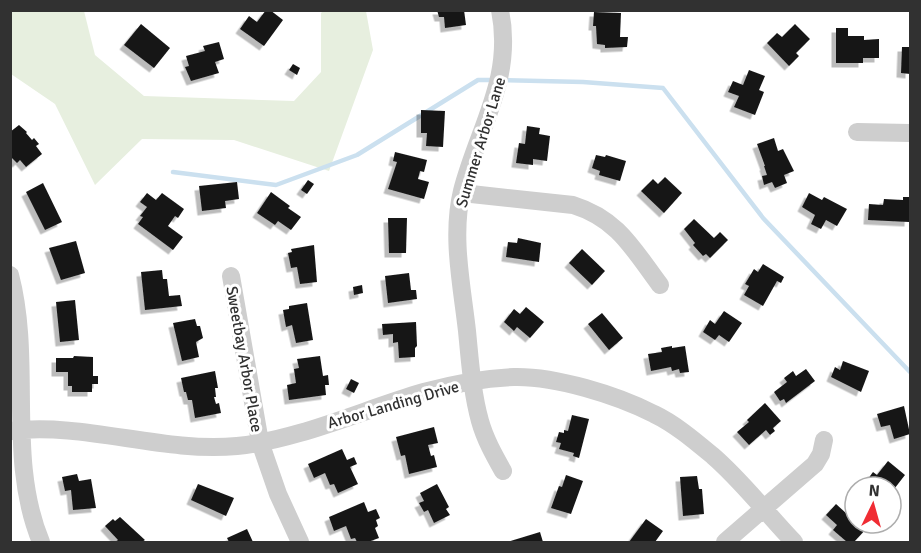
<svg xmlns="http://www.w3.org/2000/svg" width="921" height="553" viewBox="0 0 921 553" font-family="Signika,sans-serif">
	<style>
		.green { fill: #e7efdf }
		.lines { fill: none; stroke-linecap: round; stroke-linejoin: round }
		.stream { stroke: #cbe0ef; stroke-width: 4.5 }
		.building { fill: #181818; filter: url(#shadow) }
		.minor { stroke: #cecece; stroke-width: 18 }
		.labels { text-anchor: middle; stroke-width: 6; stroke-linejoin: round; paint-order: stroke }
		.street-label { font-size: 16px; fill: #313131; stroke: #fff }
	</style>
	<defs>
		<filter id="shadow"><feDropShadow dx="-4.5" dy="4.5" stdDeviation="0" flood-color="#0004"/></filter>
	</defs>
	<rect width="100%" height="100%" fill="#fff"/>
	<path class="green" d="M10,11H84L95,55L144,96L294,101L321,72V13L323,11H366L373,50L329,171L234,140L142,139L95,185L55,104L11,74Z"/>
	<g class="lines">
		<path class="stream" d="M502,80L583,82L663,88L763,218L910,372
			M173,172L276,185L357,155L478,80H494"/>
	</g>
	<path class="building" d="M266,10H270L283,20L264,46L240,29L249,16L257,22Z
		M437,10H464L466,25L445,28L444,17H439Z
		M594,12L621,13L620,37H628L627,47L605,48V45L597,44L596,26H593Z
		M141,24L170,48L154,68L124,45Z
		M795,24L810,39L796,53L799,56L789,66L767,43L777,33L782,37Z
		M836,28H848V36H864V40L879,39V58H863V63H836Z
		M219,42L224,59L215,62L219,73L191,81L185,67L189,66L186,56L205,51L203,46Z
		M902,47H910V74L901,73Z
		M293,64L300,68L297,75L289,70Z
		M749,70L765,76L759,90L764,92L755,115L734,107L739,96L728,92L733,81L743,85Z
		M421,110L445,111L443,147L426,146L427,133H421Z
		M19,125L27,132L26,133L32,140L34,138L39,144L36,146L42,154L26,167L20,160L17,163L10,156V132Z
		M527,126L540,128L539,134L550,136L547,161L533,159V165L516,163L519,143L525,144Z
		M774,138L778,151L783,149L794,171L784,175L787,183L775,188L772,182L764,185L762,176L767,175L764,166H765L757,144Z
		M395,152L427,160L424,172L420,171L418,179L429,182L424,199L388,189L397,162L393,161Z
		M596,155L605,157L606,155L626,161L620,181L599,175L600,171L592,168Z
		M665,177L682,193L664,213L641,191L653,179L658,184Z
		M308,180L314,184L307,194L301,190Z
		M237,182L239,199L225,201L226,208L202,211L199,186Z
		M43,183L62,222L45,230L26,192Z
		M271,192L290,206L288,208L301,217L291,230L278,221L275,225L257,213Z
		M147,193L156,200L162,193L184,209L178,218L175,216L168,226L183,237L173,250L138,224L143,217L140,216L147,207L140,202Z
		M809,193L822,200L824,197L847,209L837,226L826,220L821,229L811,224L815,215L802,207Z
		M903,197H910L909,222L868,220L869,204L883,205L884,199L903,200Z
		M388,218H407L406,253H389Z
		M694,219L714,238L720,232L728,240L710,258L706,254L703,256L693,245L695,243L684,229Z
		M518,238L541,243L539,262L506,257L508,242L517,243Z
		M76,241L85,273L61,280L49,248Z
		M314,245L317,282L300,284L297,267L291,268L288,253L292,252L291,249Z
		M582,249L605,271L592,285L569,263Z
		M763,264L784,277L781,283L777,281L763,306L744,295L749,286L745,284L754,269L758,272Z
		M162,270L163,279H167L169,296L180,295L182,306L145,310L141,272Z
		M409,273L411,290H416L417,299L388,303L385,276Z
		M362,285L363,293L354,295L353,287Z
		M75,300L79,340L60,342L56,302Z
		M307,303L313,340L296,343L292,325L286,327L283,310L289,309V306Z
		M526,307L544,322L530,338L517,327L514,331L504,322L514,309L520,314Z
		M724,311L742,323L729,342L719,335L715,340L703,332L710,320L715,324Z
		M602,313L623,338L609,350L588,324Z
		M195,319L197,326H200L203,338L196,342L199,357L182,361L173,323Z
		M416,322L417,346L415,348V357L399,358L398,342L393,343V334L383,335L382,324Z
		M672,346V348L685,346L689,372L680,373L679,369L672,371L671,367L651,371L648,354L662,352L661,348Z
		M74,356L93,357V376H98V384H92V392H72V386H68V372H56V358H73Z
		M320,356L323,376L328,375L329,385H325L326,395L289,400L287,385L296,383L294,369L299,368L297,359Z
		M843,361L869,371L861,392L831,377L835,367L840,370Z
		M806,369L815,381L786,403L784,399L780,401L774,392L787,382L784,378L793,371L796,376Z
		M215,371L218,388H215L216,397H214L216,404L219,403L221,413L195,418L192,400H188L186,392H184L181,378Z
		M351,379L359,383L354,393L346,389Z
		M765,403L781,421L773,428L775,431L770,435L766,430L749,445L737,432L749,422L747,420Z
		M904,406L910,434L894,439L890,425L881,427L877,414Z
		M572,415L589,419L579,458L573,456L574,453L559,449L561,443L556,442L559,432L564,433V430L568,431Z
		M434,427L438,443L428,445L431,456L434,455L437,467L409,474L405,455L401,456L396,437Z
		M342,449L347,460L354,457L357,464L350,467L358,484L338,493L334,484L330,485L325,473L314,478L308,464Z
		M888,461L905,475L891,493V487H870L865,483L873,472L877,475Z
		M77,474L79,481L91,479L96,508L73,510L71,490L65,491L62,477Z
		M566,475L583,481L571,514L551,508L559,486L562,487Z
		M697,476L699,489H702L704,514L683,516L680,477Z
		M198,484L234,498L226,516L191,500Z
		M437,484L449,507L446,509L450,515L434,523L428,510L424,512L419,503L424,501L420,493Z
		M364,502L368,512L376,509L380,518L376,520L378,526L375,528L379,538L368,542H357L355,538L351,539L346,526L334,531L329,517Z
		M836,504L847,514L855,506V523H861L867,528L854,542H847L833,530L837,525L826,515Z
		M120,517L145,540L142,542H115L118,540L105,526L113,519L115,521Z
		M646,519L663,531L655,542H629Z
		M247,529L253,542H229L227,538Z
		M540,532L543,542H507Z"/>
	<g class="lines">
		<path class="minor" d="M500,10C514,79 478,128 462,191C451,236 462,286 467,331C470,361 472,392 480,421C485,439 494,455 503,471
			M857,132L910,133
			M462,193L573,205C618,219 633,249 660,285
			M10,275C33,362 6,458 41,542
			M231,276L260,442L278,494L300,542
			M10,431C86,422 161,453 237,446C298,440 365,409 424,392C453,384 484,378 514,377C555,376 617,395 654,414C675,424 695,441 713,456C743,482 767,514 794,542
			M725,542L815,464L821,454L824,440"/>
	</g>
	<g class="labels">
		<g class="street-label">
			<text transform="translate(480 142) rotate(-73)" y="6">Summer Arbor Lane</text>
			<text transform="translate(245 359) rotate(80)" y="6">Sweetbay Arbor Place</text>
			<text transform="translate(393 404) rotate(-16)" y="6">Arbor Landing Drive</text>
		</g>
	</g>
	<rect width="921" height="553" fill="none" stroke="#313131" stroke-width="24"/>
	<g transform="translate(873 505) rotate(5)"><circle r="28" fill="#ffffff" stroke="#adadad" stroke-width="1.5"/>
	<path d="M0-4.5L10 22L0 15L-10 22Z" fill="#f02c33"/>
	<text y="-9" font-size="16" font-weight="bold" text-anchor="middle" fill="#313131">N</text>
	</g>
</svg>
